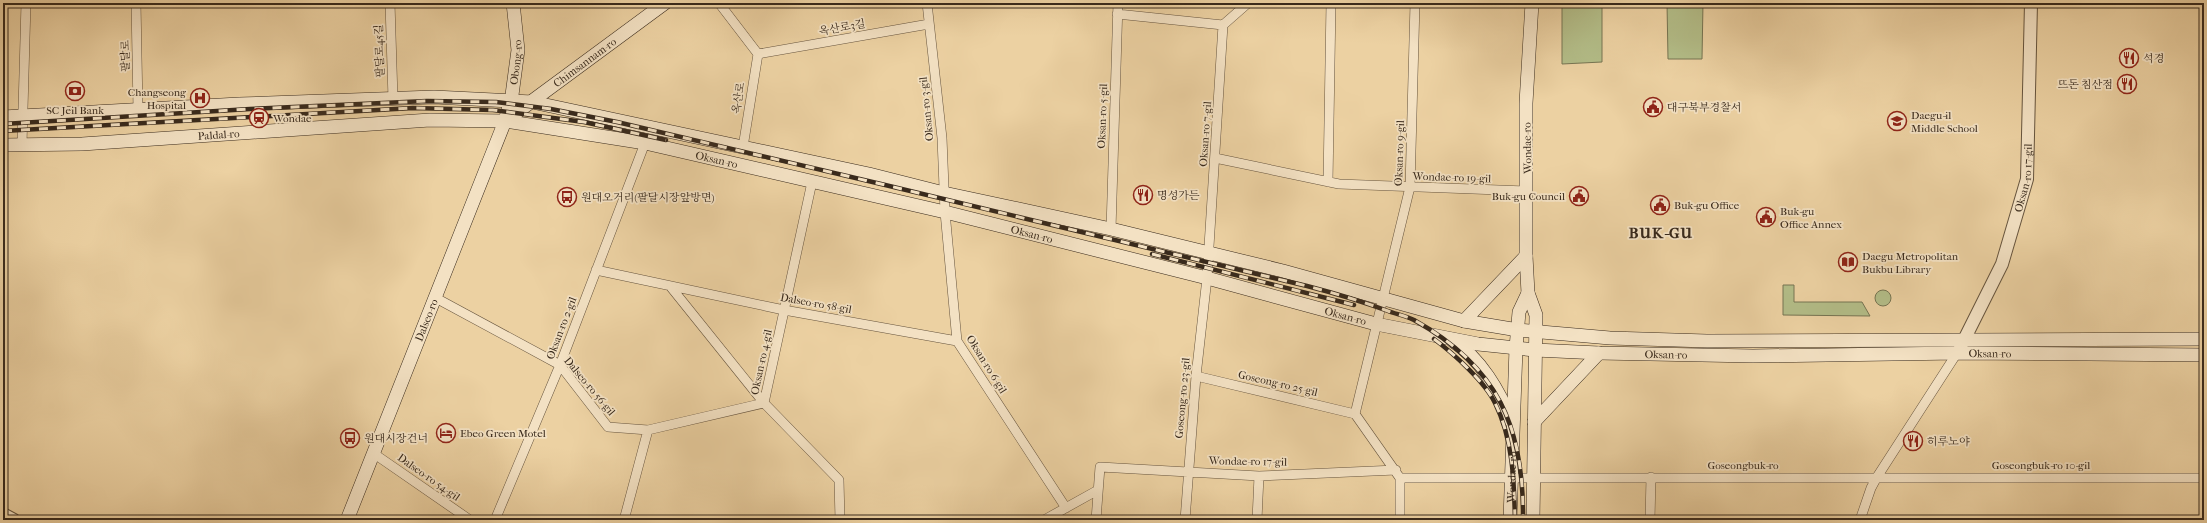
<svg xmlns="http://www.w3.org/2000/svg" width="2207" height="523" viewBox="0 0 2207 523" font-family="'IM FELL French Canon','Noto Serif KR',serif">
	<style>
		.green { fill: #b3bd88; stroke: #767452 }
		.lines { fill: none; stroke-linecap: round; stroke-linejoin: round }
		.minor-casing { stroke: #66543e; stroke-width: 10 }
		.tertiary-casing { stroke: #66543e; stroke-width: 14 }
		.secondary-casing { stroke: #392a1c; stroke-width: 14 }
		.minor { stroke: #f3e1c3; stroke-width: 9 }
		.tertiary { stroke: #f3e1c3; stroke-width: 12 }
		.secondary { stroke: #f3e1c3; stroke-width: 13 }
		.rail-casing { stroke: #392a1c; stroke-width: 4.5 }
		.rail { stroke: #f3e1c3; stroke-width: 3; stroke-dasharray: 9; stroke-linecap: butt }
		.labels { text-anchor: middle; stroke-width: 3.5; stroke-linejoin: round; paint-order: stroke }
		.street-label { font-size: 11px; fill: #392a1c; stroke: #f3e1c3 }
		.poi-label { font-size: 11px; fill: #392a1c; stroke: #f3e1c3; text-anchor: start }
		.district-label { font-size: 15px; font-weight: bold; letter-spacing: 1px; fill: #392a1c; stroke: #f3e1c3 }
	</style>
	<rect width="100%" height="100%" fill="#ecd1a2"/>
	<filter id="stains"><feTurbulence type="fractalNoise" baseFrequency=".005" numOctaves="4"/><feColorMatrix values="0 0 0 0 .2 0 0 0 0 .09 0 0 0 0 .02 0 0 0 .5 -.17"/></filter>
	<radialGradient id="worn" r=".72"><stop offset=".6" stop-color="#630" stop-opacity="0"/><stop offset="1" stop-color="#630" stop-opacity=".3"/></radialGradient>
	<path class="green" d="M1562,3H1602V62L1562,64Z
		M1667,3H1703L1702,59H1668Z
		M1783,285H1794V302H1862L1870,316L1783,315Z
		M1875 298a8 8 0 1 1 16 0a8 8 0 1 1-16 0Z"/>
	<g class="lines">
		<defs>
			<path id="minor" d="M136,3L138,109
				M390,3L393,99
				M719,3L758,54
				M927,3L942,138L945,212L957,341L1066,508
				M1117,14L1223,25
				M758,54L929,24
				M22,144L26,3
				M743,147L758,54
				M1215,158L1339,184L1527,191
				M1328,182L1331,3
				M1111,229L1118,3
				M596,270L784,310L957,341
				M670,286L764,403L839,480L840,520
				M434,297L560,365L608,427L648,430L764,403
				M1196,376L1355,414L1400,478H2204
				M764,403L812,182
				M1355,414L1410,187L1415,3
				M373,453L470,520
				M1400,478V520
				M495,520L560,365L645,143
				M624,520L648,430
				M1044,520L1098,490
				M1096,520L1100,467L1259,476L1396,470
				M1185,520L1196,376L1207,278L1223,25L1248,3
				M1257,520L1259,476
				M1650,520L1651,477
				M1860,520L1871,488L1877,477L1957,353"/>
			<g id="tertiary">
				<path id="s1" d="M1960,348L2002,264L2027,179L2031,3"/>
				<path d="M3,514L14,520"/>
			</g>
			<g id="secondary">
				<path d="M1532,3L1526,103V256L1528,293L1536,315L1533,520"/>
				<path d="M3,117L239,104L434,97L532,102L869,174L944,193L1111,229L1283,271L1464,321L1518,330L1610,338L1707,341L2204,339"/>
				<path id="s2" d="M505,121L665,3"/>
				<path id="s3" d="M3,145L82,144L430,120L505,121L645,143L945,212L1207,278L1376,324L1478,344L1535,350L1599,353L1753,356L1957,353L2204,355"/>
				<path d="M1464,321L1526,256"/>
				<path d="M1453,341C1480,358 1500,392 1511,421"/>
				<path d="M1534,422L1599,353"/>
				<path id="s4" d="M347,520L505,121L512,95L518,50L513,3"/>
				<path id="s5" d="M1510,520L1516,348L1519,312L1528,293"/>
			</g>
		</defs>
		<use href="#minor" class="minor-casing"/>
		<use href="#tertiary" class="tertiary-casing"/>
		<use href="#secondary" class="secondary-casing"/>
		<use href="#minor" class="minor"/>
		<use href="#tertiary" class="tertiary"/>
		<use href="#secondary" class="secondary"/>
		<defs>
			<path id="rail" d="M3,124L250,109L427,101L496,102L551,109L617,122L881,184L1307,286C1334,293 1361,301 1388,311C1396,314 1406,316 1414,320C1498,367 1524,426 1523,520
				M3,131L413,108L493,110L584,122L666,140
				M1152,254L1354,305
				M1434,339C1453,353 1485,382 1495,403C1513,439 1514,481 1515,520"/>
		</defs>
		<use href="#rail" class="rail-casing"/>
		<use href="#rail" class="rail"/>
	</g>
	<defs>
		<symbol id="restaurant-ring" viewBox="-11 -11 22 22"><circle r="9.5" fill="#f3e1c3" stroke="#8f2418" stroke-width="1.5"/><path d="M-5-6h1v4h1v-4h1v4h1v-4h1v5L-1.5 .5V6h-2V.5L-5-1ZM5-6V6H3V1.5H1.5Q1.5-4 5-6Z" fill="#8f2418"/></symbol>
		<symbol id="bank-ring" viewBox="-11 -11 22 22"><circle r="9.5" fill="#f3e1c3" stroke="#8f2418" stroke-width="1.5"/><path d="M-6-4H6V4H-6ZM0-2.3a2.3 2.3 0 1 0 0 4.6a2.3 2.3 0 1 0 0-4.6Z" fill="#8f2418"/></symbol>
		<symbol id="hospital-ring" viewBox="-11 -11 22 22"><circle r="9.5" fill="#f3e1c3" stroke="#8f2418" stroke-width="1.5"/><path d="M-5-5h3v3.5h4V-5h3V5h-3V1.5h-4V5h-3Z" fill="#8f2418"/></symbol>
		<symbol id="civic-ring" viewBox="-11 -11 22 22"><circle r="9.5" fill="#f3e1c3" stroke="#8f2418" stroke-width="1.5"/><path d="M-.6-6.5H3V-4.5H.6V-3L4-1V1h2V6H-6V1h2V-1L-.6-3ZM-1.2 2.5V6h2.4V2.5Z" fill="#8f2418"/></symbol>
		<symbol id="station-ring" viewBox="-11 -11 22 22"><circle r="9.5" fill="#f3e1c3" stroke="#8f2418" stroke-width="1.5"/><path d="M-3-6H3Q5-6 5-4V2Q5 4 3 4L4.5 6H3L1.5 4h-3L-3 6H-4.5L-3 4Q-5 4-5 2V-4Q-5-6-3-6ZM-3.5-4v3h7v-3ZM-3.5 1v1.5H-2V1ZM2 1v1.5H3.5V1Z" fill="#8f2418"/></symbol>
		<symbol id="school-ring" viewBox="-11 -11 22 22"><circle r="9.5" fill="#f3e1c3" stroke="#8f2418" stroke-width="1.5"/><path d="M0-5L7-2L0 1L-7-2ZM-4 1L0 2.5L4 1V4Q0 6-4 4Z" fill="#8f2418"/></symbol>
		<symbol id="bus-ring" viewBox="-11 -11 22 22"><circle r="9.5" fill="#f3e1c3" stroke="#8f2418" stroke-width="1.5"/><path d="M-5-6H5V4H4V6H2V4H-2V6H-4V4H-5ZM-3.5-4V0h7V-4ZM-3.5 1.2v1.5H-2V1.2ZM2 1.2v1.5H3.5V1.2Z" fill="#8f2418"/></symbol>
		<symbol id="library-ring" viewBox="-11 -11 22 22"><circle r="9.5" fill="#f3e1c3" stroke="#8f2418" stroke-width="1.5"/><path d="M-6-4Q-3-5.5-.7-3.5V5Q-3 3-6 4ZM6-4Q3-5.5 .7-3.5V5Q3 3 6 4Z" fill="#8f2418"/></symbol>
		<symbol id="hotel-ring" viewBox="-11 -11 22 22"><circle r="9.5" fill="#f3e1c3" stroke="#8f2418" stroke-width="1.5"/><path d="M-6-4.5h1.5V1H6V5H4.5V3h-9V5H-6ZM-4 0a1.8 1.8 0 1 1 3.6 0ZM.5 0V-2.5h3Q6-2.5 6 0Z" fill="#8f2418"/></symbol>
	</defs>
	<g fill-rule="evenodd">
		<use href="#restaurant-ring" x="2118" y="47" width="22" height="22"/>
		<use href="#restaurant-ring" x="2116" y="73" width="22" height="22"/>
		<use href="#bank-ring" x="64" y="80" width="22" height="22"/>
		<use href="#hospital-ring" x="189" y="87" width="22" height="22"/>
		<use href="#civic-ring" x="1642" y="96" width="22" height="22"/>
		<use href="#station-ring" x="248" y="107" width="22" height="22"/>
		<use href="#school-ring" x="1886" y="110" width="22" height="22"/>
		<use href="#restaurant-ring" x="1132" y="184" width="22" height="22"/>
		<use href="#civic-ring" x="1568" y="185" width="22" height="22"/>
		<use href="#bus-ring" x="556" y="186" width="22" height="22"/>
		<use href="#civic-ring" x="1649" y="194" width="22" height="22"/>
		<use href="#civic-ring" x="1755" y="206" width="22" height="22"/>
		<use href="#library-ring" x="1837" y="251" width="22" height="22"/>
		<use href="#hotel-ring" x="435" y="422" width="22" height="22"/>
		<use href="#bus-ring" x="339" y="427" width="22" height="22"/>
		<use href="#restaurant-ring" x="1902" y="430" width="22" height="22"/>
	</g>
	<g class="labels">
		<g class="street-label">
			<text transform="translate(842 27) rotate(-10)" y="4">옥산로3길</text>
			<text transform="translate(379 51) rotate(-92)" y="4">팔달로45길</text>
			<text transform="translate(125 56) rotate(-91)" y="4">팔달로</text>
			<text dy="4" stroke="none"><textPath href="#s4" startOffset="489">Obong-ro</textPath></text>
			<text dy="4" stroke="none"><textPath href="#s2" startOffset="99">Chimsannam-ro</textPath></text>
			<text transform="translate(738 98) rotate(-81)" y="4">옥산로</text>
			<text transform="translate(926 109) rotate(-96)" y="4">Oksan-ro 3-gil</text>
			<text transform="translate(1102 116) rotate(-88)" y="4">Oksan-ro 5-gil</text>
			<text transform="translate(1205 134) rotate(-86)" y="4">Oksan-ro 7-gil</text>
			<text dy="4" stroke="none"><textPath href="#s3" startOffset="216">Paldal-ro</textPath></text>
			<text transform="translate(1527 148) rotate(-91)" y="4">Wondae-ro</text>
			<text transform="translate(1399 153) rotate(-88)" y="4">Oksan-ro 9-gil</text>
			<text dy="4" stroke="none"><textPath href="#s3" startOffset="718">Oksan-ro</textPath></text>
			<text transform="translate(1452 177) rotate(2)" y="4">Wondae-ro 19-gil</text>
			<text dy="4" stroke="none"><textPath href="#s1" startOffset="183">Oksan-ro 17-gil</textPath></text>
			<text dy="4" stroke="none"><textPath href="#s3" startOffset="1042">Oksan-ro</textPath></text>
			<text transform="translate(816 303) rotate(10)" y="4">Dalseo-ro 58-gil</text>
			<text dy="4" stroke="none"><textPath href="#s3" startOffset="1366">Oksan-ro</textPath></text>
			<text dy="4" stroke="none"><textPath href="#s4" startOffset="215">Dalseo-ro</textPath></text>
			<text transform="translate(561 328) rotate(-69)" y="4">Oksan-ro 2-gil</text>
			<text dy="4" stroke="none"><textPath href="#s3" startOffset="2014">Oksan-ro</textPath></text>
			<text dy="4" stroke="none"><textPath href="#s3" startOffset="1690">Oksan-ro</textPath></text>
			<text transform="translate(761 362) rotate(-78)" y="4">Oksan-ro 4-gil</text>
			<text transform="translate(987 364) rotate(58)" y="4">Oksan-ro 6-gil</text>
			<text transform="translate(1278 383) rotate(13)" y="4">Goseong-ro 25-gil</text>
			<text transform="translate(590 386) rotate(50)" y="4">Dalseo-ro 56-gil</text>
			<text transform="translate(1182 398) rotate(-85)" y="4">Goseong-ro 23-gil</text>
			<text transform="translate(1248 461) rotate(1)" y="4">Wondae-ro 17-gil</text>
			<text x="1743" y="469">Goseongbuk-ro</text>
			<text x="2041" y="469">Goseongbuk-ro 10-gil</text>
			<text transform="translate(429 477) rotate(35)" y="4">Dalseo-ro 54-gil</text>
			<text dy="4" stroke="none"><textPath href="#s5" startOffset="43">Wondae-ro</textPath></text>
		</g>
		<g class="poi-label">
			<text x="2143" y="62">석경</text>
			<text x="2113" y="88" text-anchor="end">뜨돈 침산점</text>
			<text x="186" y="96" text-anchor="end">Changseong<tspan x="186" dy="13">Hospital</tspan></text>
			<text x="1667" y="111">대구북부경찰서</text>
			<text x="75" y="114" text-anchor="middle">SC Jeil Bank</text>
			<text x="1911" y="119">Daegu-il<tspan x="1911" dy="13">Middle School</tspan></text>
			<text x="273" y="122">Wondae</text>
			<text x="1157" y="199">명성가든</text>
			<text x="1565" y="200" text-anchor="end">Buk-gu Council</text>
			<text x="581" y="201">원대오거리(팔달시장앞방면)</text>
			<text x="1674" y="209">Buk-gu Office</text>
			<text x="1780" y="215">Buk-gu<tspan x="1780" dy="13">Office Annex</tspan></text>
			<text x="1862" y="260">Daegu Metropolitan<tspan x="1862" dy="13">Bukbu Library</tspan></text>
			<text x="460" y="437">Ebeo Green Motel</text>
			<text x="364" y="442">원대시장건너</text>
			<text x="1927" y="445">히루노야</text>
		</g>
		<g class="district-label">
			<text x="1661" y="238">BUK-GU</text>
		</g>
	</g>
	<rect width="2207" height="523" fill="none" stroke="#ecd1a2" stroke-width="16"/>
	<rect x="4" y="4" width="2199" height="515" fill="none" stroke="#392a1c" stroke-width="2"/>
	<rect x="8" y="8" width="2191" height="507" fill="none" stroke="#392a1c"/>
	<rect width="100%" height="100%" filter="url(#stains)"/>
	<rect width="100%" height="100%" fill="url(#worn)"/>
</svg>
